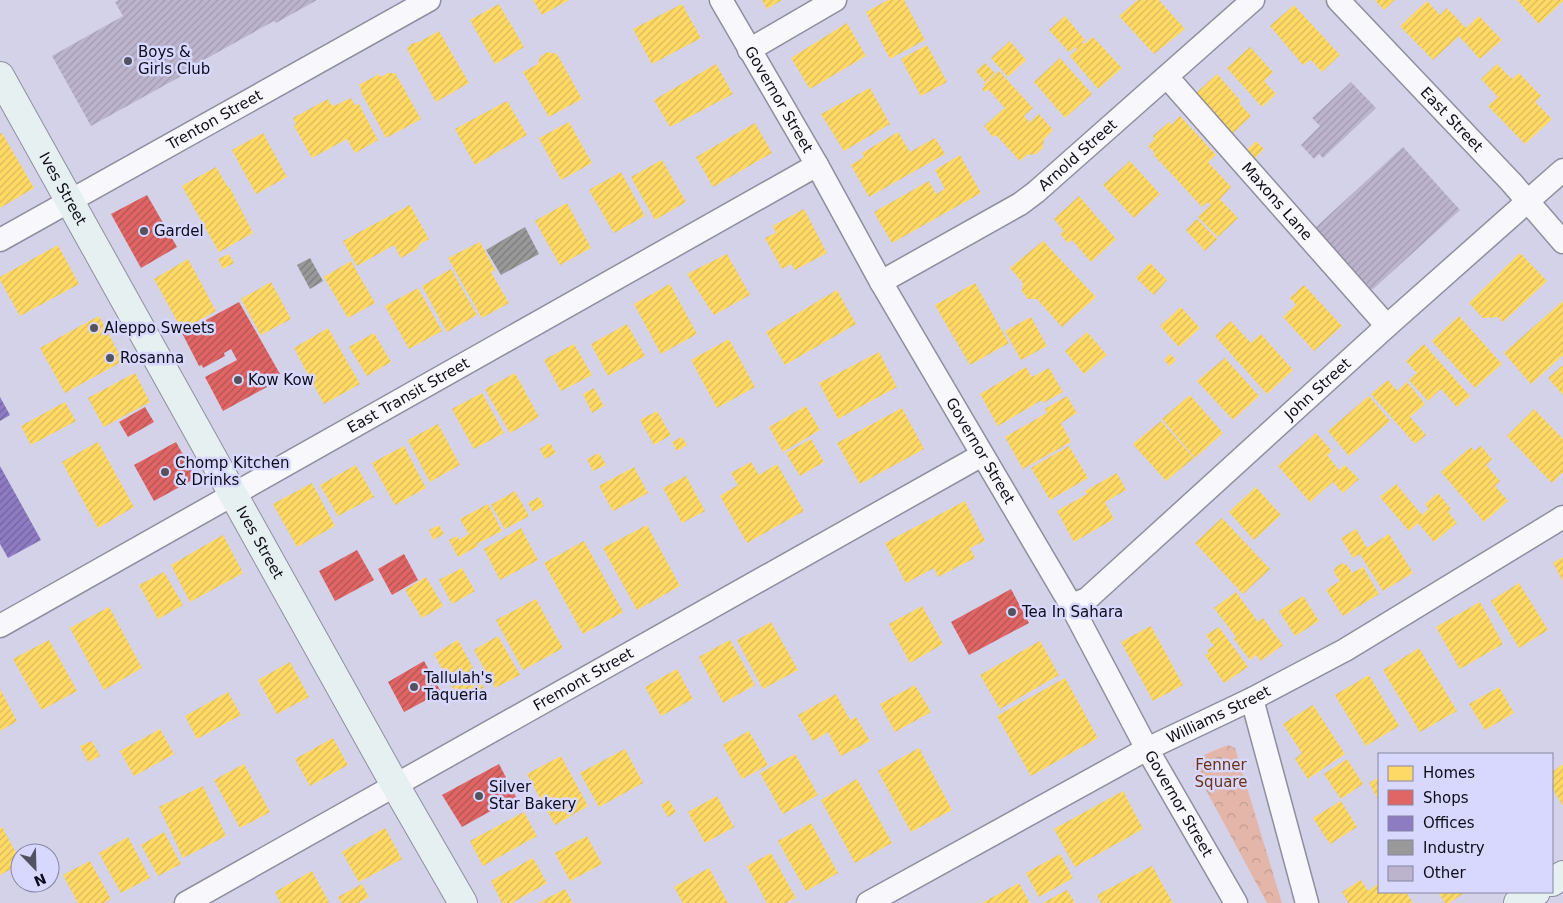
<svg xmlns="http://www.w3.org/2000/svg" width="1563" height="903" viewBox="0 0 1563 903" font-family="'DejaVu Sans',sans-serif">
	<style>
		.park { fill: url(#park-crowns) }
		.homes { fill: url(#homes-hatch) }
		.shops { fill: url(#shops-hatch) }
		.offices { fill: url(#offices-hatch) }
		.industry { fill: url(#industry-hatch) }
		.building { fill: url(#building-hatch) }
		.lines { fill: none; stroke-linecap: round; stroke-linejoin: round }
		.street-casing { stroke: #8f8e9e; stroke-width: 25 }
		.secondary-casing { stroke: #8f8e9e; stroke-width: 30 }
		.street { stroke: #f8f8fc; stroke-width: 22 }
		.secondary { stroke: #e7f0f0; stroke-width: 28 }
		.poi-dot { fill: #535261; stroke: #d8d7fd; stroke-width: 2 }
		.labels { text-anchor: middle; stroke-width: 5; stroke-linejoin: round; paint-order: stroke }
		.poi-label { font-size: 15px; fill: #0e0d19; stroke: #d8d7fd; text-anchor: start }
		.street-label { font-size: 15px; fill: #0e0d19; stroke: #d8d7fd }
		.park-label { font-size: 15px; fill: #6d3312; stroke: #d8d7fd }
	</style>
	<defs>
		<pattern id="park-crowns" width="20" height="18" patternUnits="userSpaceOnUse" patternTransform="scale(1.25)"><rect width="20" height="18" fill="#e4b6a9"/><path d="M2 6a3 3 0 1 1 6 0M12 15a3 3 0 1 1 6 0" fill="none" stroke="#c29b91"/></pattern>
		<pattern id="homes-hatch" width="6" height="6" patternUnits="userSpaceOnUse" patternTransform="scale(1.25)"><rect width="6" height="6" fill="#ffd966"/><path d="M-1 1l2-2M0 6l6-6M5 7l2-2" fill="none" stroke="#d9b958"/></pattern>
		<pattern id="shops-hatch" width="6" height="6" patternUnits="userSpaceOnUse" patternTransform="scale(1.25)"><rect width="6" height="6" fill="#e06666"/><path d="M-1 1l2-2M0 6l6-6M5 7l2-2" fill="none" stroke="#b45253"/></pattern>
		<pattern id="offices-hatch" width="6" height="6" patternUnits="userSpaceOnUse" patternTransform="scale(1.25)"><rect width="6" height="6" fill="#8e7cc3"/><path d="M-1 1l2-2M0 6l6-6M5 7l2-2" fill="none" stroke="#72649e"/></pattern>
		<pattern id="industry-hatch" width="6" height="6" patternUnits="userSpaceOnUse" patternTransform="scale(1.25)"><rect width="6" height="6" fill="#999"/><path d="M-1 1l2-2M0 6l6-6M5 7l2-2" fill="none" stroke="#7b7b7c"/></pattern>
		<pattern id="building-hatch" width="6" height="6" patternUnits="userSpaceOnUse" patternTransform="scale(1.25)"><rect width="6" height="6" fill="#bcb4cd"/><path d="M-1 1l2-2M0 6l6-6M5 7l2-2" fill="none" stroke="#a09aaf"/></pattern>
	</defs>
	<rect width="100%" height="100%" fill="#d3d2e8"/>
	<path class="park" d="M1228,745L1235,748L1282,903H1267L1193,766L1194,759Z"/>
	<path class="homes" d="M533,0H569L542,15Z
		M762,0H782L767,9Z
		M888,0H904L925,40L890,59L866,12Z
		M1138,0H1159L1185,29L1154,54L1119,16Z
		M1375,0H1395L1384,10Z
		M1517,0H1563V1L1539,24Z
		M1427,1L1440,15L1447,8L1466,28L1479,16L1502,40L1480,59L1459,36L1433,60L1400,26Z
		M499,4L524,47L495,64L470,20Z
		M682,4L701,38L652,64L633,29Z
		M1294,5L1340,55L1322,72L1311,60L1303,65L1270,26Z
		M1065,16L1085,40L1082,42L1084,44L1093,37L1122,68L1098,89L1070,56L1077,49L1076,47L1069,52L1049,30Z
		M847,23L866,56L810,89L791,58Z
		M439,31L469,83L436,102L407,49L411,44L419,42Z
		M1010,41L1026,60L1008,77L991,58Z
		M927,45L947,82L921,96L901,59Z
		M1250,47L1273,72L1264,81L1276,94L1262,107L1227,68Z
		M548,52L557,54L582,99L549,117L523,72L538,64L540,57Z
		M1060,58L1092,94L1065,118L1034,82Z
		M985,63L995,73L985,82L976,71Z
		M716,64L733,94L670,127L654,100Z
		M1497,64L1512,79L1519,73L1541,96L1535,102L1552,119L1525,144L1488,106L1498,97L1481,79Z
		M999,71L1033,108L1024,116L1030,122L1039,114L1053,130L1044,139L1043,148L1036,154L1027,155L1020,161L996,135L993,137L984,126L1005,108L988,89L985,92L982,89L985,86L984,84Z
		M388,73H395L421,119L386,138L361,92L362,91L359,85L379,74L381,77Z
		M1217,74L1241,101L1239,103L1251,116L1230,136L1193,96Z
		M870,88L890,124L844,151L821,114Z
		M351,98L355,105L359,104L378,140L355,153L347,139L312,158L294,126L296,124L293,118L328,99L331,105L333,104L334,106Z
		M507,101L527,135L475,165L455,129Z
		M1180,116L1216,155L1208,162L1231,187L1220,199L1238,218L1218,237L1198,217L1211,205L1208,202L1202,207L1153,154L1155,153L1148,146L1155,139L1153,136L1169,122L1171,125Z
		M569,122L592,163L561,180L539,138Z
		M755,123L772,153L713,187L696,157Z
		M898,132L910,152L935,138L945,154L869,197L851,165L864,157L862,153Z
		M2,133L34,188L0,208V134Z
		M263,133L287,177L256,194L232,150Z
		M1256,141L1264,149L1255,158L1247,150Z
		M960,155L981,193L892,243L874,212L929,181L936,194L945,189L935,170Z
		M662,160L686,202L655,220L631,177Z
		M1130,161L1160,194L1134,218L1103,185Z
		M216,167L228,187L229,186L253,233L219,252L182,186Z
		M621,172L645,216L614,233L589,190Z
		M1079,196L1116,239L1091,262L1072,240L1068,243L1060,234L1064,231L1054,219Z
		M567,203L591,248L560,265L535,221Z
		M410,205L429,239L420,244L417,249L401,258L394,245L357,266L343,241Z
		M804,209L827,253L795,270L791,264L782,269L765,238L776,233L773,226Z
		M1197,219L1217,239L1205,251L1186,230Z
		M1043,241L1096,297L1062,327L1037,299H1028L1022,291L1023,283L1010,268Z
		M480,242L495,270L491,272L509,303L482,318L448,258Z
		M58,245L79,284L20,316L0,280V277Z
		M1520,253L1547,281L1503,322L1498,317L1483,318L1469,303Z
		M229,254L234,263L223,269L218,259Z
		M727,254L750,295L714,315L687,274Z
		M188,259L216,311L182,330L154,279Z
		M351,261L375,303L348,318L324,277Z
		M1150,263L1167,280L1154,295L1136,278Z
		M451,269L477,315L447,332L422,286Z
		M271,282L291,319L261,335L241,299Z
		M975,283L1009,343L970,365L935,305Z
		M670,284L697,334L661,354L634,304Z
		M1304,285L1342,326L1314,351L1283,317L1296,305L1290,298Z
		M418,288L442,331L409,349L385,306Z
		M837,290L856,324L785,365L766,332Z
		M1563,301V355L1531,384L1504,353Z
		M1181,307L1200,328L1179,347L1160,326Z
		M99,316L123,361L65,393L40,348Z
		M1459,316L1502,364L1475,388L1432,341Z
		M1031,317L1047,346L1021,360L1005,331Z
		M1231,321L1251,343L1261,334L1293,370L1267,394L1215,336Z
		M627,324L645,356L608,376L591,344Z
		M328,328L360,384L324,404L294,348Z
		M1087,332L1107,355L1084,374L1065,351Z
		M374,333L391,362L367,376L349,347Z
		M729,339L755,387L717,408L691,360Z
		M574,344L592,375L561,391L544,360Z
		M1424,344L1470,396L1457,407L1441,389L1428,401L1409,380L1417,373L1406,361Z
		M879,352L897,387L838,419L819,383Z
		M1170,354L1176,360L1170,366L1164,360Z
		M1225,358L1259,396L1233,420L1197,381Z
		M1563,365V395L1548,378Z
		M1026,367L1032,377L1049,368L1063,392L1043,403L1042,400L998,426L980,394Z
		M135,373L150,402L104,427L88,398Z
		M515,373L539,417L510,433L485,389Z
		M1388,380L1397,391L1407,382L1425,404L1410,417L1426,435L1415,444L1371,394Z
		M594,388L604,406L592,413L583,394Z
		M482,393L504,433L474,449L452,409Z
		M1190,395L1223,433L1195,458L1162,419Z
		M1067,396L1077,413L1061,423L1071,442L1023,469L1005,437L1047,413L1045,409Z
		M1369,396L1390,421L1349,456L1328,431Z
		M65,402L76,421L31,445L21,426Z
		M806,406L820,430L783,452L769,427Z
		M902,408L924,449L860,484L837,443Z
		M1534,409L1563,439V472L1552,483L1507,436Z
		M657,411L671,435L654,445L640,420Z
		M1161,421L1194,458L1166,481L1133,444Z
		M438,424L460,465L430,482L408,440Z
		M1316,433L1332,451L1327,455L1339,470L1345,465L1359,479L1343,493L1333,482L1310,502L1278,466Z
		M682,437L687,445L677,451L672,442Z
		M811,439L824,462L800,476L786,453Z
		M98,442L134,507L98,528L62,462Z
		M550,443L556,453L545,459L540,449Z
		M404,446L426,488L395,505L372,463Z
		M1069,446L1088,478L1050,500L1031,468Z
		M1481,446L1492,459L1486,465L1500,481L1495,486L1508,501L1484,522L1441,472L1471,447L1474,451Z
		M599,453L606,465L593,471L587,459Z
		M751,462L759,475L777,464L804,511L747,543L720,496L738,485L731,473Z
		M356,465L374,497L338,516L320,485Z
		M634,467L648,493L613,511L599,486Z
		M1117,473L1126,490L1105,502L1114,519L1074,542L1057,511L1087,494L1085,491Z
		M686,476L705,511L682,523L663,488Z
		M312,483L335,526L297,547L273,504Z
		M1396,484L1422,515L1429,509L1425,504L1438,493L1451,509L1448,512L1457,523L1434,542L1418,523L1409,531L1380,497Z
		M1256,487L1281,515L1254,540L1229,512Z
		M515,491L529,516L505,529L491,505Z
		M539,497L544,506L533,512L528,503Z
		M965,501L985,541L970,548L975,558L938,577L934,568L906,583L885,543Z
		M488,504L502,531L477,544L478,546L458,557L449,540L457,536L459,540L469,534L460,519Z
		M1222,518L1270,569L1243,594L1195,543Z
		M439,525L444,534L433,540L429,530Z
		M647,525L680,586L637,610L603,548Z
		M521,528L538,560L500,580L484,549Z
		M1356,529L1367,548L1389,534L1413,573L1383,591L1360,554L1353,558L1341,538Z
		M223,535L243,573L190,602L171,565Z
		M584,541L623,612L583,634L544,563Z
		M1563,557V581L1553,563Z
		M1342,563L1348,566L1352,573L1363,567L1379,594L1343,616L1326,590L1340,581L1334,572L1335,568Z
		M462,568L475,591L452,604L439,580Z
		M164,572L183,605L158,619L139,585Z
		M426,577L443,606L422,618L405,590Z
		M1519,583L1548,630L1519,648L1491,601Z
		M1236,592L1258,622L1263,618L1283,645L1261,661L1256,655L1250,660L1234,639L1236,637L1214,608Z
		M1303,596L1319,621L1295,636L1279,611Z
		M536,599L563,648L523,670L496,620Z
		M1480,602L1503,644L1460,669L1436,627Z
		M922,606L943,644L910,663L889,624Z
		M109,607L142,668L104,690L70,628Z
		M771,622L798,670L763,689L737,640Z
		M1151,626L1183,685L1153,701L1121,642Z
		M1219,627L1248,667L1224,683L1205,655L1209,653L1207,650L1214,646L1206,635Z
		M498,636L520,675L495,688L474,650Z
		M49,640L77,691L42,710L13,659Z
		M458,640L484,688L460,701L434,654Z
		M730,640L755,685L723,703L699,657Z
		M1040,641L1059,675L1000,709L980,675Z
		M1419,648L1457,711L1420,732L1383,670Z
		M290,662L309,697L277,714L258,680Z
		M677,669L693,699L661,716L645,687Z
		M1369,675L1399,726L1366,746L1335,695Z
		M1065,678L1098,738L1031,776L997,716Z
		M915,685L931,712L895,732L880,704Z
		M1499,687L1514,713L1485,730L1469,704Z
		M0,689L17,721L0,731Z
		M228,692L241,715L197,739L185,716Z
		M836,694L850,720L856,717L870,741L841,756L828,732L813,741L798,715Z
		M1313,705L1345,754L1308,779L1295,759L1302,753L1283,724Z
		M160,729L174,754L134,776L120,751Z
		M749,731L768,765L742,779L723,745Z
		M333,738L348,765L310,786L295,759Z
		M92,741L100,756L88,762L80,746Z
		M919,748L952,810L911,832L878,771Z
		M625,749L643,783L599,807L580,773Z
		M795,754L818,795L783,814L760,773Z
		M561,756L588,806L555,825L527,774Z
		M1347,759L1363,784L1341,799L1324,774Z
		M244,764L270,812L240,828L214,780Z
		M1563,764V806L1552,788V772Z
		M1379,777V801L1369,783Z
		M857,779L892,843L855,863L821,800Z
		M203,786L226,836L183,858L159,807Z
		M1123,791L1143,829L1075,867L1054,829Z
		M717,796L734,827L705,843L688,812Z
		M669,800L676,812L668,817L661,805Z
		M1341,801L1357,827L1330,844L1313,818Z
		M524,812L537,836L483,866L470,841Z
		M811,823L838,873L806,891L778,841Z
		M2,827L20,860V864L0,875V828Z
		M385,828L402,859L359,882L342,852Z
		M164,832L181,864L158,876L141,845Z
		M587,836L602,864L570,881L555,853Z
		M128,837L150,878L121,893L99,853Z
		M771,853L796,898L786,903H767L747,866Z
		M1060,854L1073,878L1039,897L1026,873Z
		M533,858L547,883L512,903H502L491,881Z
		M90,861L111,899L104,903H78L63,875Z
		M1152,866L1173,903H1101L1097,895Z
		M709,868L728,903H683L674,887Z
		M312,871L329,902L327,903H281L275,892Z
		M1361,880L1368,891L1379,883V892H1406L1413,903H1349L1342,892Z
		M1019,883L1030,903H982Z
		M362,884L369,897L358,903H342L338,897Z
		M565,889L573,903H538Z
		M1067,890L1075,903H1043Z
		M1438,892H1466L1449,903H1445Z"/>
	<path class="shops" d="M147,195L177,247L141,268L111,214Z
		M239,302L280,374L264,382L267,387L223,411L205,377L237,360L231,349L224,353L225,356L203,368L202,365L199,366L182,333Z
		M145,407L154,422L128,437L119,422Z
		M176,442L196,478L154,501L134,465Z
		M357,550L374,580L335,601L319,571Z
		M404,554L418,580L392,595L378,569Z
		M1011,589L1029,623L969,655L951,622Z
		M424,661L441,692L404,712L388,682Z
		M499,764L516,797L462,827L442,795Z"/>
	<path class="offices" d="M0,397L10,415L0,421Z
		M0,466L41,540L8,558L0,544Z"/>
	<path class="industry" d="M525,227L539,254L501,275L486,250Z
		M310,258L323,281L310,289L297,265Z"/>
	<path class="building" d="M119,0H317L276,23L274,21L193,66L194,69L91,126L52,56L123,16L115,2Z
		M1351,82L1376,108L1323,158L1319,154L1314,159L1301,145L1320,126L1312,118Z
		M1403,147L1460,210L1372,290L1315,228Z"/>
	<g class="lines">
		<defs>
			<g id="street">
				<path id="s1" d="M721,0L817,165L881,282L1071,605L1147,749L1236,903"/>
				<path id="s2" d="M1338,0L1511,182L1563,242"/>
				<path d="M749,50L835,0"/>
				<path id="s3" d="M1167,77L1387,326"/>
				<path id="s4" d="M0,240L429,0"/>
				<path id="s5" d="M881,282L1020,204L1036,192L1253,0"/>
				<path id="s6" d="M1071,605L1087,599L1387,326L1563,170"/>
				<path id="s7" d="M0,626L817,165"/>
				<path d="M1252,699L1307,903"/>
				<path id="s8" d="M186,903L982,455"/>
				<path id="s9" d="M868,903L1147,749L1252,699L1345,650L1563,517"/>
			</g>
			<g id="secondary">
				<path id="s10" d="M0,76L395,785L463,903"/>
				<path d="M1552,882L1563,875"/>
				<path d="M1518,903L1536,892"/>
			</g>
		</defs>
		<use href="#street" class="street-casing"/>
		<use href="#secondary" class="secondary-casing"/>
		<use href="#street" class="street"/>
		<use href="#secondary" class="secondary"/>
	</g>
	<g class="poi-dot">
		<circle cx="128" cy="61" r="5"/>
		<circle cx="144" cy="231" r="5"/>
		<circle cx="94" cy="328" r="5"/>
		<circle cx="110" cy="358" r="5"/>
		<circle cx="238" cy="380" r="5"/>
		<circle cx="165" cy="472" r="5"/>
		<circle cx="1012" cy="612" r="5"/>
		<circle cx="414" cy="687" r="5"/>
		<circle cx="479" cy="796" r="5"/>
	</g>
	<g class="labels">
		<g class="poi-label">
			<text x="138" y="57">Boys &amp;<tspan x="138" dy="17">Girls Club</tspan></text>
			<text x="154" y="236">Gardel</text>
			<text x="104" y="333">Aleppo Sweets</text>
			<text x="120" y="363">Rosanna</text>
			<text x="248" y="385">Kow Kow</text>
			<text x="175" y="468">Chomp Kitchen<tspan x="175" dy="17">&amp; Drinks</tspan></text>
			<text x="1022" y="617">Tea In Sahara</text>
			<text x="424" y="683">Tallulah's<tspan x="424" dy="17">Taqueria</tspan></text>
			<text x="489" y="792">Silver<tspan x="489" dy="17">Star Bakery</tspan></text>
		</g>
		<g class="street-label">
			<text dy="5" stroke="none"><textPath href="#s1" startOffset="115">Governor Street</textPath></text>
			<text dy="5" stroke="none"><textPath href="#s4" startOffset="246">Trenton Street</textPath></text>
			<text dy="5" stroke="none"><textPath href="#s2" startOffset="165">East Street</textPath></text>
			<text dy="5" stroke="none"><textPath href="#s5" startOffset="235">Arnold Street</textPath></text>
			<text dy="5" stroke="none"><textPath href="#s10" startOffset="129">Ives Street</textPath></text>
			<text dy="5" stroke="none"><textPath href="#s3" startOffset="166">Maxons Lane</textPath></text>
			<text dy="5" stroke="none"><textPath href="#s6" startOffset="329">John Street</textPath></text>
			<text dy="5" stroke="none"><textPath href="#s7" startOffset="469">East Transit Street</textPath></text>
			<text dy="5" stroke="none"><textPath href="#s1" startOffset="520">Governor Street</textPath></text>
			<text dy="5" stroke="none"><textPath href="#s10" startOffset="534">Ives Street</textPath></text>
			<text dy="5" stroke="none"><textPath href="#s8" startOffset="456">Fremont Street</textPath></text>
			<text dy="5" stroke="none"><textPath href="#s9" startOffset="398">Williams Street</textPath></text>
			<text dy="5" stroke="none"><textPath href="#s1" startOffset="925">Governor Street</textPath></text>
		</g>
		<g class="park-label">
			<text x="1221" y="770">Fenner<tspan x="1221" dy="17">Square</tspan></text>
		</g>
	</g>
	<rect x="1378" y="753" width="175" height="140" fill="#d8d7fd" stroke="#8786a2"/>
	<rect x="1388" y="766" width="25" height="15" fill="#ffd966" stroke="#8786a2"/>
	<text x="1423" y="778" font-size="15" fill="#0e0d19">Homes</text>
	<rect x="1388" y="790" width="25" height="15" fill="#e06666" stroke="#8786a2"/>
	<text x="1423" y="803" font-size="15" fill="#0e0d19">Shops</text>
	<rect x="1388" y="816" width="25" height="15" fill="#8e7cc3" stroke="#8786a2"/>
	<text x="1423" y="828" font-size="15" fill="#0e0d19">Offices</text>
	<rect x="1388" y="840" width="25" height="15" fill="#999999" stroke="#8786a2"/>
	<text x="1423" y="853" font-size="15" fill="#0e0d19">Industry</text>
	<rect x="1388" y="866" width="25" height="15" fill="#bcb4cd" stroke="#8786a2"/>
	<text x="1423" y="878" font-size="15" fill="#0e0d19">Other</text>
	<g transform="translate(35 868) rotate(157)"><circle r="24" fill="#d8d7fd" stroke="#8786a2"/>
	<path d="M0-4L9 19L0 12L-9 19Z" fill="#535261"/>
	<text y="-8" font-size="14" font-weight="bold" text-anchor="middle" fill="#0e0d19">N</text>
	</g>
</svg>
